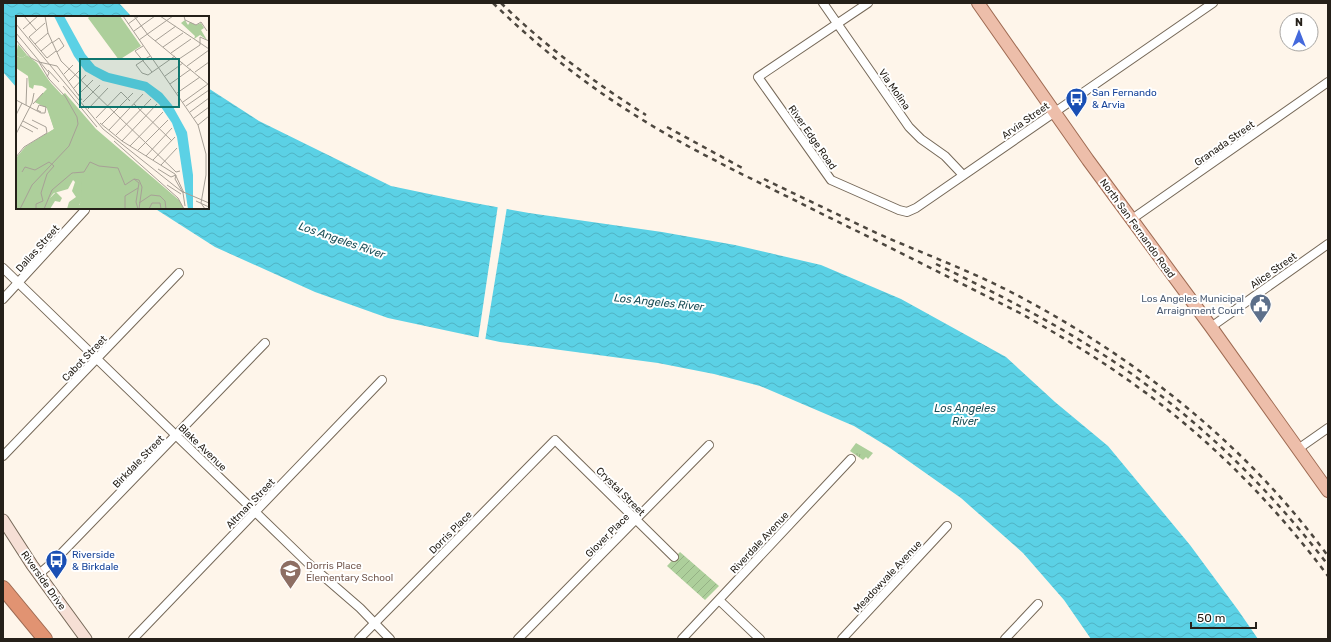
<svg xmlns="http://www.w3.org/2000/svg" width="1331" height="642" viewBox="0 0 1331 642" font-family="Rubik,sans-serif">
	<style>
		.park { fill: url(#park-tufts) }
		.garden { fill: url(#garden-furrows) }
		.water { fill: url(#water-waves) }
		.pier { fill: #fef5ea }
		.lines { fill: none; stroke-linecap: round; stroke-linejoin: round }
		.minor-casing { stroke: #756858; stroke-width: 10 }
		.secondary-casing { stroke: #756858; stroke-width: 13 }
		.primary-casing { stroke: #9f6b53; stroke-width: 14 }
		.motorway-casing { stroke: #9f6b53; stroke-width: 16 }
		.minor { stroke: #fff; stroke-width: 8 }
		.secondary { stroke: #f6dfd5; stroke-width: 11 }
		.primary { stroke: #edbeaa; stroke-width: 12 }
		.motorway { stroke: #e19372; stroke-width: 14 }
		.rail { stroke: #4d473f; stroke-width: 2.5; stroke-dasharray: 5 5; stroke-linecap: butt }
		.labels { text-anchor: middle; stroke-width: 4; stroke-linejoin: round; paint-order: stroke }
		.street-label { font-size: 10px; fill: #252019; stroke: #fff }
		.transit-label { font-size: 10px; fill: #164399; stroke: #fff; text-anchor: start }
		.service-label { font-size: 10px; fill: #4e5e75; stroke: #fff; text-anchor: end }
		.education-label { font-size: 10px; fill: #785e54; stroke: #fff; text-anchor: start }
		.water-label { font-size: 11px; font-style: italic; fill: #1b4f57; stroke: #fff }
		.inset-road { fill: none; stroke: #a7a096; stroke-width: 1 }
		.view { fill: #0f766e; fill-opacity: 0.15; stroke: #0f766e; stroke-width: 2 }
		.inset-edge { fill: none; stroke: #252019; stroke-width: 2 }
	</style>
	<defs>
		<pattern id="park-tufts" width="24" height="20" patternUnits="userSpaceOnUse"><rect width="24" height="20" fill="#adcf9b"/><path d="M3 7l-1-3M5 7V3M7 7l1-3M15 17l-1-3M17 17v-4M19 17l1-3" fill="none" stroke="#95b185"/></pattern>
		<pattern id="garden-furrows" width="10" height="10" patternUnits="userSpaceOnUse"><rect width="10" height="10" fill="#adcf9b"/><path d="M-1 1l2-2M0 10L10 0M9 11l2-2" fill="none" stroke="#95b185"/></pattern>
		<pattern id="water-waves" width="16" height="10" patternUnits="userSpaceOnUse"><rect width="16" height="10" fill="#5bd1e5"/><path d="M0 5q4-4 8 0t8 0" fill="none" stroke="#4fb3c4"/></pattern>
	</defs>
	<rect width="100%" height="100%" fill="#fef5ea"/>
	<path class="park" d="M856,443L873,453L868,459L866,457L863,460L850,451Z"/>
	<path class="garden" d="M680,552L719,586L705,600L667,566Z"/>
	<path class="water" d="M3,3H119L132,17H17V88L3,72Z
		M208,88L259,121L391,186L458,200L529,213L662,232L735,245L821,265L901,299L1006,357L1055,402L1108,446L1190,545L1238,610L1258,639H1091L1064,600L1023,553L961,498L890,448L854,426L760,386L714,374L658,363L500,342L388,318L315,292L215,247L154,208H208Z"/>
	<path class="pier" d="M498,205L507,207L485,341L478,340Z"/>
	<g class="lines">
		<defs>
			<path id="minor" d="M823,3L909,127L921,139L945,156L963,175
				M868,3L758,77L831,180L899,210L907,212L916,208L1213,3
				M1132,219L1328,82
				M3,268L308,563L360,608L390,639
				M3,299L85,210
				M1211,327L1328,244
				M1298,449L1328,428
				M3,456L179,273
				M39,574L53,562L265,343
				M719,600L760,639
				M133,639L382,380
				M359,639L555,440L674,557
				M518,639L709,445
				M682,639L851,459
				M842,639L947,526
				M1005,639L1038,604"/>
			<path id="secondary" d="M3,520L32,565L86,639"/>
			<path id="primary" d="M978,3L1088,160L1211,327L1328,491"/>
			<path id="motorway" d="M3,588L45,639"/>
		</defs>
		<use href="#minor" class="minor-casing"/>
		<use href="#secondary" class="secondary-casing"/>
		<use href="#primary" class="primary-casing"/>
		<use href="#motorway" class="motorway-casing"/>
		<use href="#minor" class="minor"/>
		<use href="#secondary" class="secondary"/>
		<use href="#primary" class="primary"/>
		<use href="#motorway" class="motorway"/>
		<path class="rail" d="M493,3C535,44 581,81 630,112C689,150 753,179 816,211C884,244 952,279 1020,313C1059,335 1098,358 1135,385C1209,438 1273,503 1328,576
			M501,3C545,46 595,83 646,115
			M667,127L746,170
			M764,179C799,196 835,213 870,230C916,251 964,268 1009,291C1133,355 1245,443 1328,556
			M936,264C998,294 1061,326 1119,365C1199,420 1269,488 1328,565"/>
	</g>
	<defs>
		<symbol id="bus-pin" viewBox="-11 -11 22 30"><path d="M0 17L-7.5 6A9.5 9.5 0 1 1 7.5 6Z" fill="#1a4fb4" stroke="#fff"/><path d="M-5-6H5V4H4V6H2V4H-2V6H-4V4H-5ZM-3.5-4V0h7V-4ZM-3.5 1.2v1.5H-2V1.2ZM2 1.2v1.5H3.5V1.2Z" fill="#fff"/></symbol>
		<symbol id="civic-pin" viewBox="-11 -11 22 30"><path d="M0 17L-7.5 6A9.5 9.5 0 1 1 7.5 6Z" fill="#5c6f8a" stroke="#fff"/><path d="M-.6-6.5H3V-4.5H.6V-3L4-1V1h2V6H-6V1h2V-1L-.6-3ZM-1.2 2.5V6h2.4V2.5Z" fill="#fff"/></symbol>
		<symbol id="school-pin" viewBox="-11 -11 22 30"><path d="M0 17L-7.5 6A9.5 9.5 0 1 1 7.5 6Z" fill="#8d6e63" stroke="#fff"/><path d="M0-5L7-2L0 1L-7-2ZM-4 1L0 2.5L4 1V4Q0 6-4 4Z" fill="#fff"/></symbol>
	</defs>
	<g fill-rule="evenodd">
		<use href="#bus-pin" x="1064" y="86" width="25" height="34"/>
		<use href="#civic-pin" x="1248" y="292" width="25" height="34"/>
		<use href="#bus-pin" x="44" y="548" width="25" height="34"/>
		<use href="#school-pin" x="278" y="558" width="25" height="34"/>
	</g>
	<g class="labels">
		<g class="street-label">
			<text transform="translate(895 89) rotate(55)" y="4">Via Molina</text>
			<text transform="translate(1025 120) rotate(-35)" y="4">Arvia Street</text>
			<text transform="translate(813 137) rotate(55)" y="4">River Edge Road</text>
			<text transform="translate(1224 143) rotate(-35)" y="4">Granada Street</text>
			<text transform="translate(1138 228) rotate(54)" y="4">North San Fernando Road</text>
			<text transform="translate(37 248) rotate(-48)" y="4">Dallas Street</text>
			<text transform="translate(1273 270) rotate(-35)" y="4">Alice Street</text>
			<text transform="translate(84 358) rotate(-46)" y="4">Cabot Street</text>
			<text transform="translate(203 447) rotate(44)" y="4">Blake Avenue</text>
			<text transform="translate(138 461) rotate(-46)" y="4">Birkdale Street</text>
			<text transform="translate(621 491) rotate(45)" y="4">Crystal Street</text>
			<text transform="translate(250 503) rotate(-46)" y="4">Altman Street</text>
			<text transform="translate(450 532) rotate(-45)" y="4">Dorris Place</text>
			<text transform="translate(607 535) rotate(-45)" y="4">Glover Place</text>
			<text transform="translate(759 542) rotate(-47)" y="4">Riverdale Avenue</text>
			<text transform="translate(887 576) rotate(-47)" y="4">Meadowvale Avenue</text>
			<text transform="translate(44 580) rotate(55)" y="4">Riverside Drive</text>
		</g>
		<g class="transit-label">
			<text x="1092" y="96">San Fernando<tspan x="1092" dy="12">&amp; Arvia</tspan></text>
			<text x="72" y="558">Riverside<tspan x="72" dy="12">&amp; Birkdale</tspan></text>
		</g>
		<g class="service-label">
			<text x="1244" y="302">Los Angeles Municipal<tspan x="1244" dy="12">Arraignment Court</tspan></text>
		</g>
		<g class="education-label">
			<text x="306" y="569">Dorris Place<tspan x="306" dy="12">Elementary School</tspan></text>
		</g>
		<g class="water-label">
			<text transform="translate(342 240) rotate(19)" y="4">Los Angeles River</text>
			<text transform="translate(659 302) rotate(6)" y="4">Los Angeles River</text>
			<text x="965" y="412">Los Angeles<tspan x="965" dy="13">River</tspan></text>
		</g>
	</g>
	<g transform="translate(16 16)">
		<rect width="193" height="193" fill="#fef5ea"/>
		<path d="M169,4L172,9L174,6L180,9L185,7L188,12L185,14L191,24L184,19L178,23L179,20L165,7ZM11,39L21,47L61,106L9,131L38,113L31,92L19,86L31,73L26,70L18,69L17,73L13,71L12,60L0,52V40L6,42ZM61,156L66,161L68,181L63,189L96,193H51L53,186L60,181L56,175L59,166L57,164L52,173L38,177L33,182L36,175L55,158ZM40,176L46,182L44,186L39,185L34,193H29L34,182Z" fill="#adcf9b"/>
		<path d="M74,0H104L125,30L103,44L72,2ZM2,28L11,39L6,42L0,40ZM32,64L46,79L49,77L80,113L163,184L168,193H62L66,181L65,161L58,157L36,178L30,193H0V142L9,131L38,113L31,92L19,86L35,69L30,65Z" fill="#adcf9b"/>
		<path d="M38,0H48L69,38L79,50L93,57L131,66L146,77L156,89L171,116L177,159V193H172L161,121L156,107L143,88L128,75L87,65L69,55L58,40Z" fill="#5bd1e5"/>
		<path class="inset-road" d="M8,0L20,14M29,0L32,17L45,45L160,156L164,155M107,0L182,109L190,138V159L185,187L189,193M118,0L132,19L193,69M144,0L193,33M168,0L169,4L180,9L185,6L191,15M29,7L13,21L31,42L40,35M0,8L87,113L165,175L193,187M112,8L123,0M7,13L22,0M118,15L139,0M0,17L33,57L31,61M0,24L15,42L23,46M123,24L157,0M139,25L160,10M36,27L43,22L48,30L41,36M19,28L32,17M127,30L119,35L136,56M147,31L167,17M25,35L36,26M155,37L175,23M134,40L120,49L126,57L132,59L159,40M163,43L184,29V21L193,25M23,46L41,50L66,84M171,50L193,34M32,54L43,66M179,56L193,46M48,58L57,49M149,60L167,47M53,65L63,55M154,68L175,53M47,70L81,111M58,72L70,59M161,77L184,61M62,79L77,64M0,84L25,97H29L30,91L23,89L21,94L25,96M67,86L84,69M167,86L192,68M17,88L27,77M118,88L156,125M10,89L11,62M170,90L193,74M72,93L92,72M174,96L193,82M0,99L6,87M80,102L105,76L114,85M178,102L193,91M7,105L22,113M84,107L106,125L159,158L168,177M86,108L117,77M4,109L17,116M182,109L193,100M93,114L127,78M0,118L16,87L18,77M100,119L135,83M98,125L162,182L168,193M106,125L141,88M114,130L147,96M122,134L152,104M130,140L156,112M0,141L8,131L31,117L30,111L16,104M137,144L159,121M145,149L161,132M142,153L155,161L160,159M6,156L9,151L19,154L33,146L38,150L31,158L25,177L27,185L20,188V193M160,159L159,163L167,177L169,190M118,163L123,167L120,186L122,193M151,169L165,178M180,185L193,191M123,187L135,179L144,180L149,185L150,193M4,193L16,169L53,130L62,108L61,101L49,80L33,63L23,46M28,193L36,174L56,157L68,156L74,146L83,150L102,152L109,169L118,163L123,164L126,171L123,193M109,193V180L122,172M133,193L136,187H144L145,193"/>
		<path class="view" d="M64,43H163V91H64Z"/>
		<rect width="193" height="193" class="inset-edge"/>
	</g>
	<rect width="1331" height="642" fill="none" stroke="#252019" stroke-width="8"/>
	<g transform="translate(1299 32)"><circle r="19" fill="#ffffff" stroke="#a8a6a3"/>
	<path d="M0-3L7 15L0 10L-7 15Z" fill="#4469dc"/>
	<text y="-6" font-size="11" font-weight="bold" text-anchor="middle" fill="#252019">N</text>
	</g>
	<path d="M1191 622v6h65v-6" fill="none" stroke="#252019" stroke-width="2"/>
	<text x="1197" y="622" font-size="12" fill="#252019" stroke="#ffffff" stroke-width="3" paint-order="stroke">50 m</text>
</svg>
